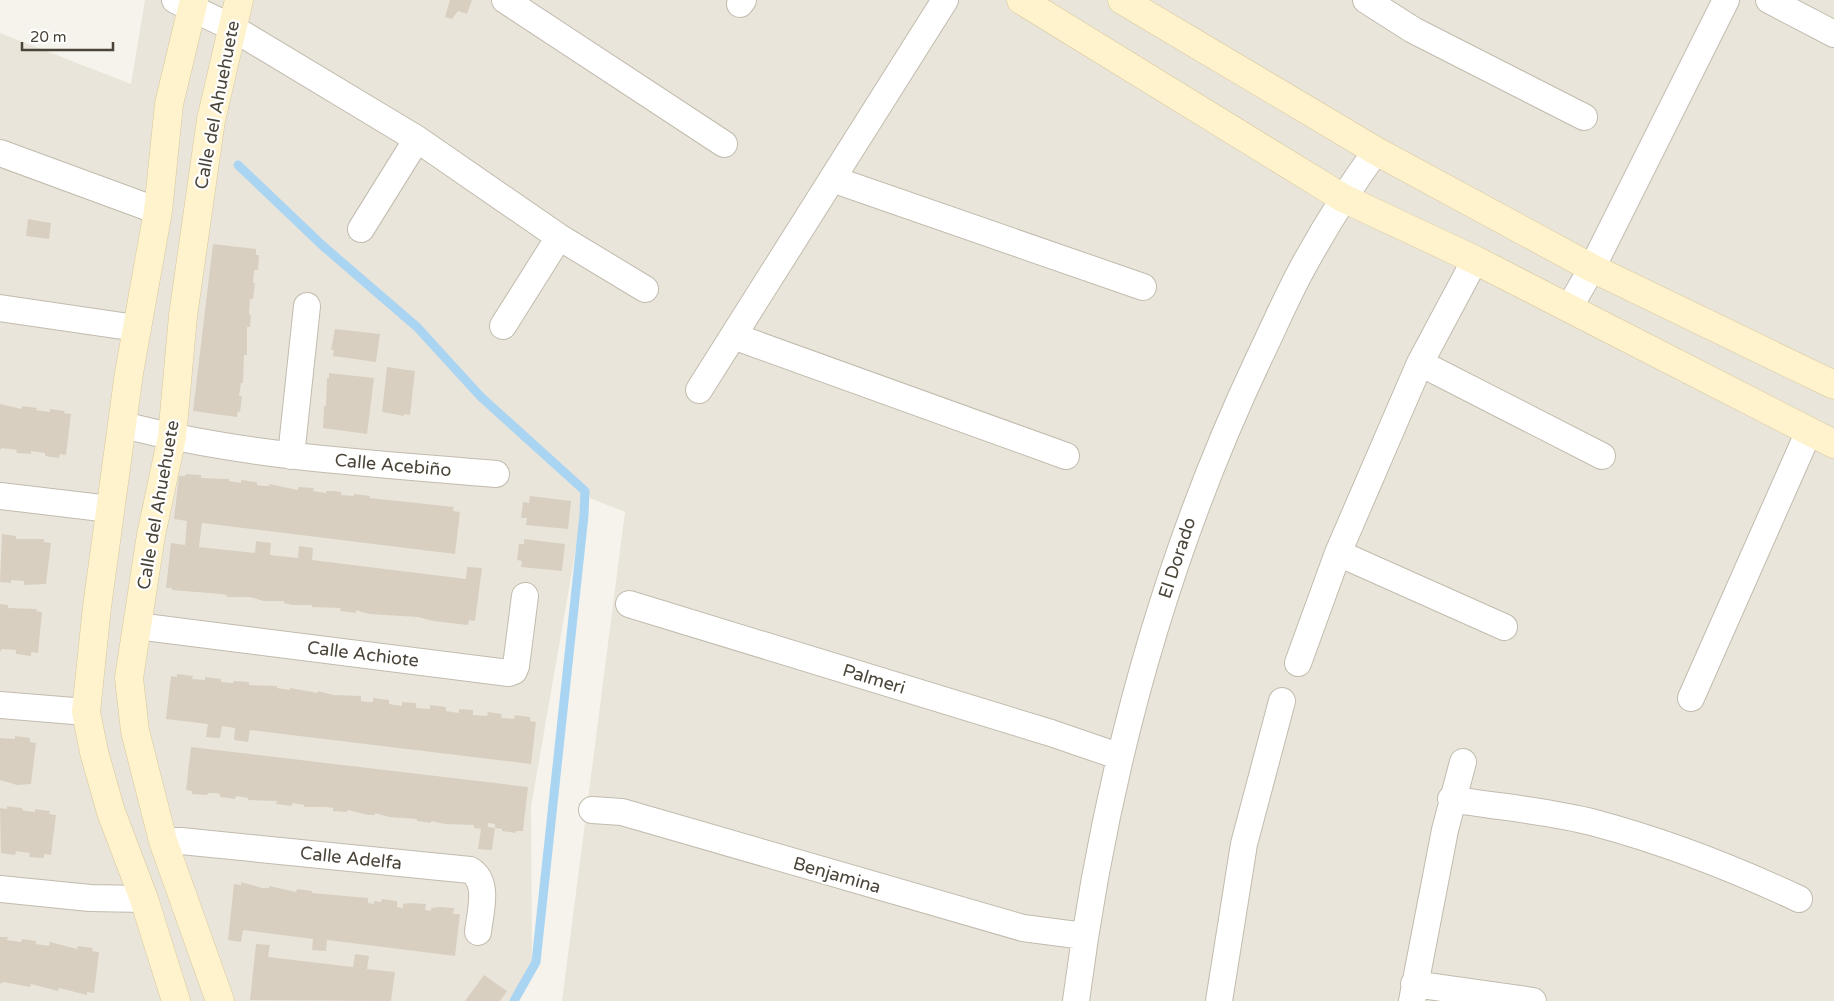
<svg xmlns="http://www.w3.org/2000/svg" width="1834" height="1001" viewBox="0 0 1834 1001" font-family="'Varela Round',sans-serif">
	<style>
		.residential { fill: #eae5da }
		.lines { fill: none; stroke-linecap: round; stroke-linejoin: round }
		.stream { stroke: #a9d4f2; stroke-width: 9 }
		.building { fill: #d8cfc1 }
		.street-casing { stroke: #c2bbae; stroke-width: 28 }
		.secondary-casing { stroke: #d6c79b; stroke-width: 29 }
		.street { stroke: #fff; stroke-width: 26 }
		.secondary { stroke: #fff3cd; stroke-width: 28 }
		.labels { text-anchor: middle; stroke-width: 4.5; stroke-linejoin: round; paint-order: stroke }
		.street-label { font-size: 18px; fill: #4b4439; stroke: #fff }
	</style>
	<rect width="100%" height="100%" fill="#f6f3ec"/>
	<path class="residential" d="M145,0H1834V1001H562L625,512L585,496L531,807L532,968L510,1001H0V33L131,84Z"/>
	<g class="lines">
		<path class="stream" d="M238,165L323,246L417,327L481,397L585,491L584,515L536,962L514,1001"/>
	</g>
	<path class="building" d="M450,0H472L467,14L458,11L452,19L445,17Z
		M28,219L51,223L49,239L26,236Z
		M213,244L256,249V255H259L258,270H254L253,283H255L253,299H250L249,314L251,315L250,327H247V355H244L243,383H241L239,396H242L240,412L238,411L237,417L193,411Z
		M335,329L380,334L376,362L333,356L334,350H331Z
		M387,367L415,371L410,415L404,414V416L382,412Z
		M329,373L374,378L367,434L323,428L324,406H326L327,378H329Z
		M0,404L22,409V406L37,408L36,410L50,412V409L65,411L64,413L71,414L66,455L60,454L59,458L45,456V453L31,451V454L16,453L17,450L2,448L0,450Z
		M186,474L201,475V478L229,479V481L241,483V480L257,482V485L263,486H269V484L298,490V487L314,488L313,491L326,493V491H334L341,492V495L354,496V494L370,496V498L454,507L453,511L460,512L455,554L202,523L199,547L255,553L256,541L271,543L270,555L298,558L299,546L313,548L312,560L466,579L467,567L482,568L475,621L469,620L468,625L433,621L418,617L369,614L356,610V613L340,611L341,608L312,607V605H292L284,603V601H264L250,597H227V595L221,594L172,590V588H166L171,543L185,545L187,521L174,519L179,476H185Z
		M530,496L571,501L568,529L526,525L527,518H521L523,502L529,503Z
		M2,534L16,536V539H44V542L51,543L46,584L24,585V581L11,580V583L0,582Z
		M524,539L565,544L562,571L521,567L522,561L517,560L519,544H524Z
		M0,604L8,605V608L37,609L36,611L42,612L38,653L31,652V656L23,655L16,654V650L2,649L0,652Z
		M177,674L193,676L192,679L205,680V677L221,679V682L233,683L234,681L249,682V685L277,686V688L290,690V688L318,693V691L333,695L361,696V701L367,702H373V698L389,700V704L395,705L402,706V702L416,703V708L430,709V705L446,707V711L452,712L459,713V709L473,710V715L487,716L488,712L502,714L501,718L514,719L515,715L530,717V721L536,722L531,764L250,730L248,742L234,740L235,728L222,726L220,738L206,737L208,724L166,719L171,676L177,677Z
		M15,736L30,738V742L36,743L31,784L17,785L0,780V738L15,739Z
		M191,747L528,787L523,831H516V833L502,831V829L495,828V824L488,823V827L495,828L492,850L478,849L481,829L474,828V825L445,824L431,821V823L417,821V819L389,817L375,813V815H368L348,810L347,812L333,811V808L326,807H304V805L292,803V806L276,804L277,801L248,800V798L236,796L235,799L220,797V794L214,793H208L207,795L192,794V791L186,790Z
		M7,806L22,808V810L27,811L35,812V809L50,811L49,814L56,815L51,855L44,854V858L29,857L30,853L22,852L16,851L15,855L1,853L0,808L7,809Z
		M241,882L262,888H269V886L296,892L297,889L312,891V893L368,898V903L374,904V901L381,902L382,899L397,901V907L403,908V904L410,903L426,904L425,910L431,911V908L439,907L454,908L453,914H460L455,956L327,940L326,951L312,950L313,939L243,930L241,942L228,940L234,884L241,885Z
		M0,937H8L7,940L21,942L22,939L36,941V944L49,946L50,942L77,949L78,946L93,948L92,951L99,952L94,993L87,992V995L59,988L58,991L31,984L30,987L3,982L0,984Z
		M256,944L270,945L268,957L353,967L355,954L369,956L367,969L395,972L391,1001L250,1000Z
		M484,975L507,991L500,1001H465Z"/>
	<g class="lines">
		<defs>
			<path id="street" d="M175,0L231,27L417,139L559,237L645,289
				M505,0L724,144
				M1366,0L1413,30L1584,117
				M1769,0L1834,34
				M740,4L743,0
				M0,153L158,211
				M832,179L1143,287
				M361,229L417,139
				M0,308L136,328
				M1569,308L1592,268L1726,0
				M503,326L559,237
				M733,336L1066,456
				M1420,363L1602,456
				M699,390L945,0
				M124,425C245,457 371,463 496,474
				M291,456L307,306
				M0,496L110,509
				M1338,553L1504,627
				M629,604L1051,733L1118,756
				M137,626L509,673L514,671L516,666L525,596
				M1298,663L1338,553L1420,363L1475,260
				M1691,698L1809,431
				M0,705L86,712
				M1451,799C1497,807 1551,811 1595,823C1666,842 1733,868 1799,899
				M592,810L622,812L1023,928L1084,936
				M163,841H181L470,870C490,882 480,912 478,932
				M0,889L90,898L144,899
				M1414,984L1533,1001
				M1076,1001C1105,776 1162,563 1259,358C1274,327 1287,296 1303,267C1325,227 1349,188 1376,151
				M1219,1001L1244,844L1282,701
				M1412,1001L1445,830L1463,762"/>
			<path id="secondary" d="M1021,0L1343,198L1475,260L1834,444
				M1122,0L1376,151L1592,268L1834,385
				M176,1001L144,899L111,812L94,752L86,712L97,607L129,373L158,211L169,104L194,0
				M220,1001L163,841L135,731L129,678L151,535L172,437L183,316L211,120L239,0"/>
		</defs>
		<use href="#street" class="street-casing"/>
		<use href="#secondary" class="secondary-casing"/>
		<use href="#street" class="street"/>
		<use href="#secondary" class="secondary"/>
	</g>
	<g class="labels">
		<g class="street-label">
			<text transform="translate(217 105) rotate(-79)" y="6">Calle del Ahuehuete</text>
			<text transform="translate(393 465) rotate(5)" y="6">Calle Acebiño</text>
			<text transform="translate(158 505) rotate(-80)" y="6">Calle del Ahuehuete</text>
			<text transform="translate(1177 558) rotate(-72)" y="6">El Dorado</text>
			<text transform="translate(363 654) rotate(7)" y="6">Calle Achiote</text>
			<text transform="translate(874 679) rotate(17)" y="6">Palmeri</text>
			<text transform="translate(351 858) rotate(6)" y="6">Calle Adelfa</text>
			<text transform="translate(837 875) rotate(16)" y="6">Benjamina</text>
		</g>
	</g>
	<path d="M22 42v8h91v-8" fill="none" stroke="#4b4439" stroke-width="2.5"/>
	<text x="30" y="42" font-size="15" fill="#4b4439" stroke="#ffffff" stroke-width="4" paint-order="stroke">20 m</text>
</svg>
